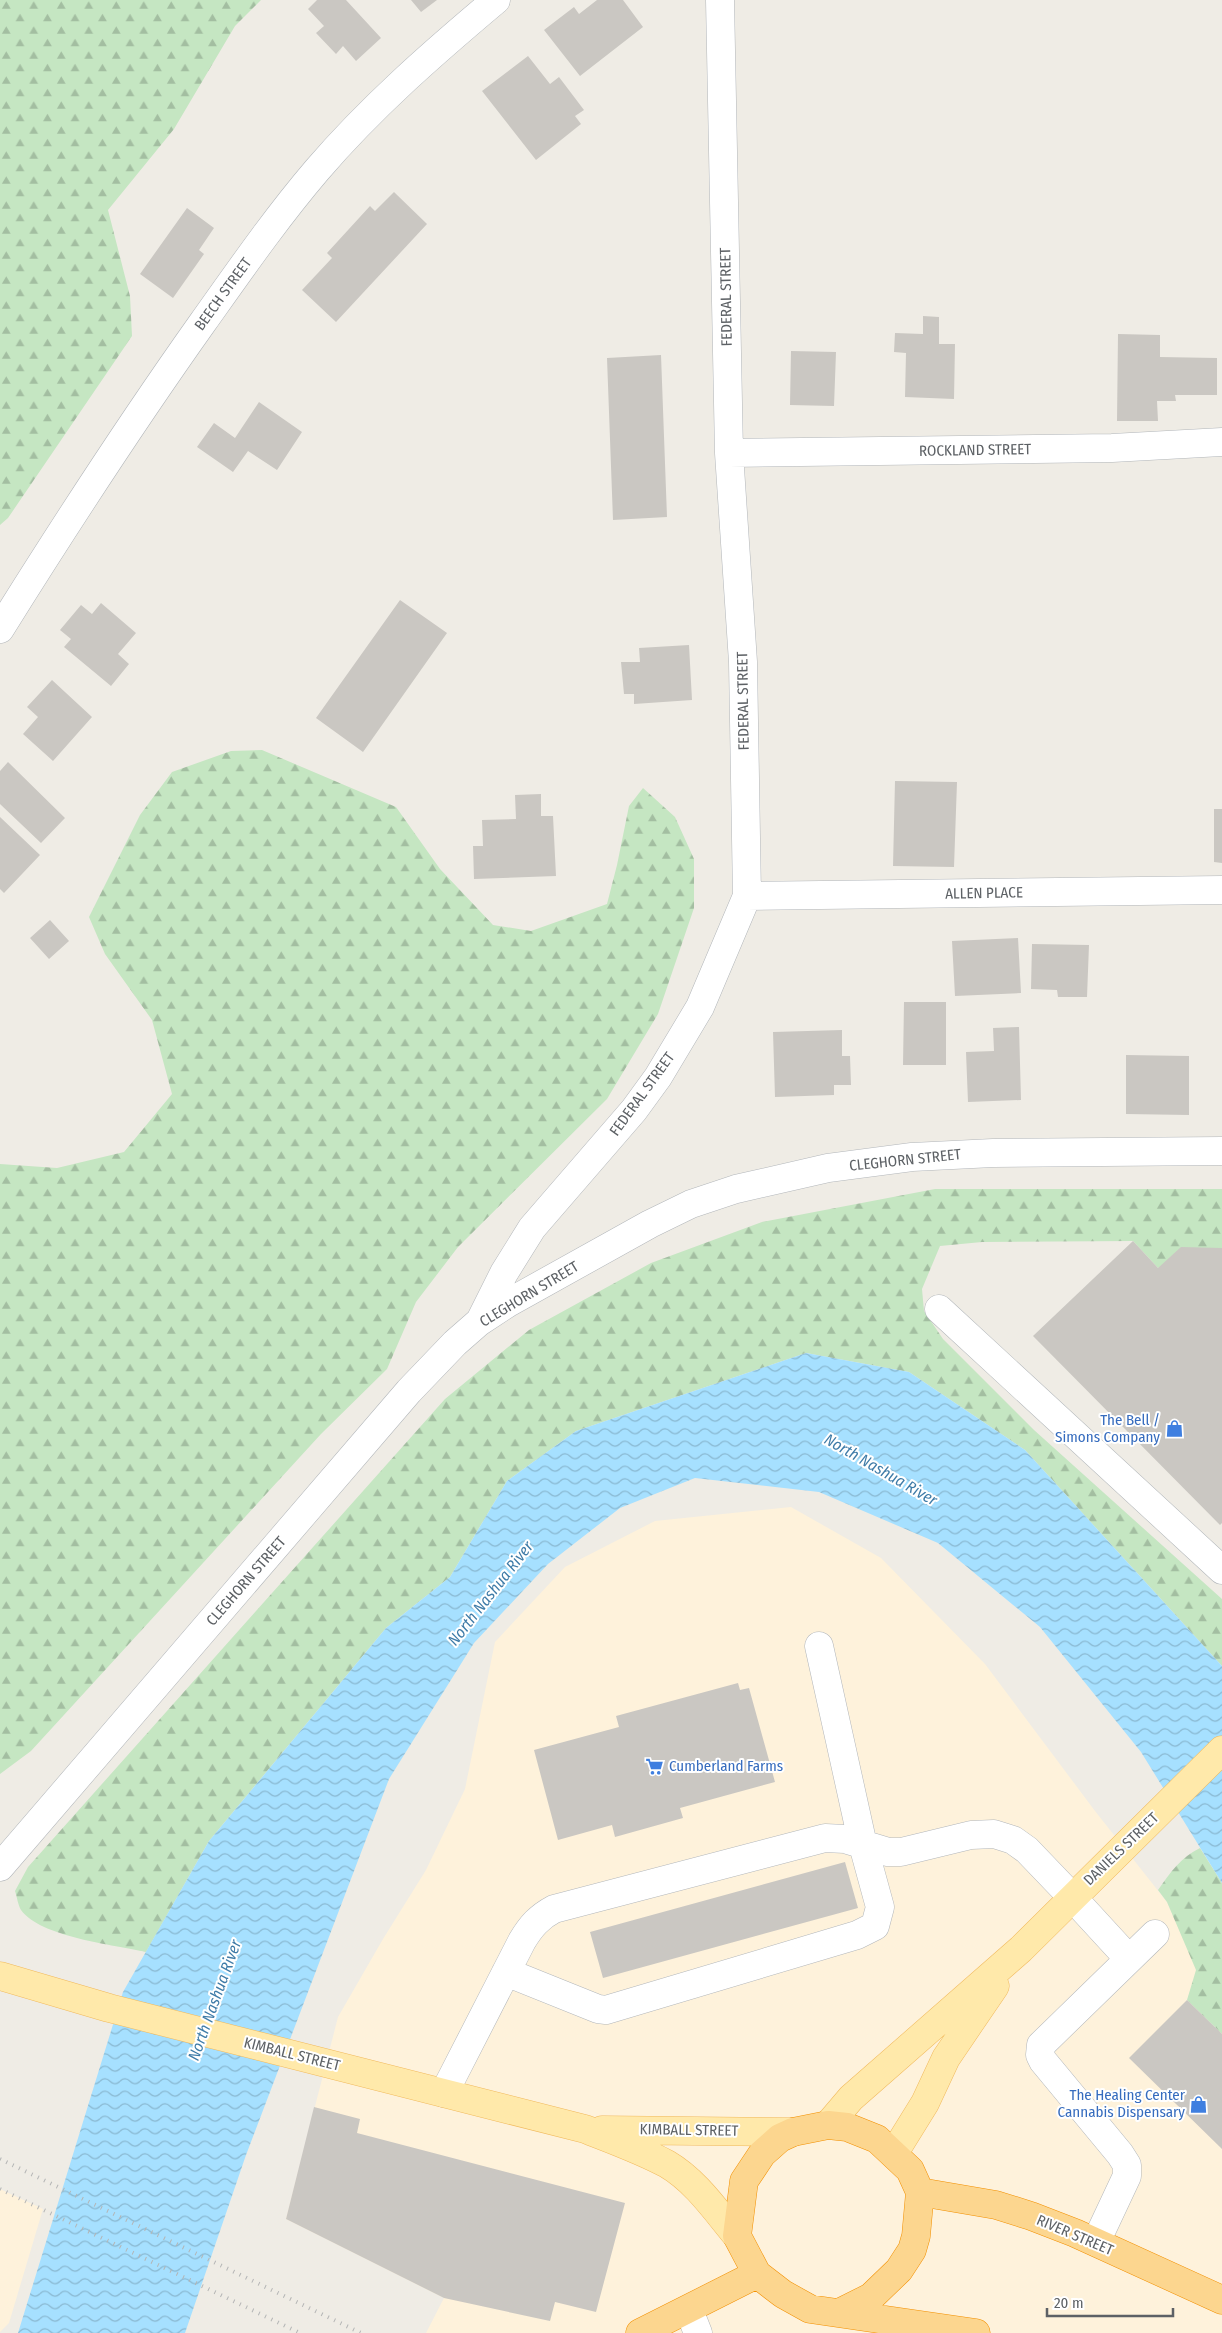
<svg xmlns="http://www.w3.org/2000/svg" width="1222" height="2333" viewBox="0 0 1222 2333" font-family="'Fira Sans Condensed',sans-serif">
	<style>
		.commercial { fill: #fef2db }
		.forest { fill: url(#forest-firs) }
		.water { fill: url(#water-waves) }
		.building { fill: #cac7c2 }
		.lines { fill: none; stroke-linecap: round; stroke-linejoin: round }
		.minor-casing { stroke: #b2b6ba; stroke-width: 29 }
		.major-casing { stroke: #f1b95c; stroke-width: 29 }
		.highway-casing { stroke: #f39001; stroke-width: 29 }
		.minor { stroke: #fff; stroke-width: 28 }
		.major { stroke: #ffe9aa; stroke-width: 28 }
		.highway { stroke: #fcd68f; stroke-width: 28 }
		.rail { stroke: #b4b5b5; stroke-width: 4; stroke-dasharray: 1 6; stroke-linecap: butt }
		.labels { text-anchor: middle; stroke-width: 4; stroke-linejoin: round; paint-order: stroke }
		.street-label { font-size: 15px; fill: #5d6165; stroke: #fff }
		.shop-label { font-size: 15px; fill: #366cbe; stroke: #fff; text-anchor: end }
		.water-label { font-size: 16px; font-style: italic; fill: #3f7ca8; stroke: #fff }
	</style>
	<defs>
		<pattern id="forest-firs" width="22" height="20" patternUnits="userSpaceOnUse" patternTransform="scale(1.25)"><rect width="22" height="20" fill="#c5e6c2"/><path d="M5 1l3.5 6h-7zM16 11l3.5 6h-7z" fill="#a3bea1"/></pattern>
		<pattern id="water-waves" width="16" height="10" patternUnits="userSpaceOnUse" patternTransform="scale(1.25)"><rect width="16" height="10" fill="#a6e0ff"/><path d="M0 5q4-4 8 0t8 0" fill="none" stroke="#8ab9d2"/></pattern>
	</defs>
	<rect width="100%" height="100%" fill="#efece5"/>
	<path class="commercial" d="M791,1507L881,1558L985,1664L1095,1811L1167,1902L1197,1970L1187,2000L1222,2034V2333H426L444,2298L286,2219L338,2017L383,1939L426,1870L465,1789L495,1642L565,1567L655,1521Z
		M0,2189L43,2209L9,2323L0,2332Z"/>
	<path class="forest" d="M0,0H261L235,26L174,129L108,210L130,296L132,336L8,518L0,525Z
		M262,750L396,807L440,869L493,925L531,931L607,904L617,865L629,806L643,788L675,817L694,859V908L658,1014L607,1099L458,1247L416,1302L387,1369L321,1434L31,1751L0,1774V1164L57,1168L124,1152L172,1094L152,1020L105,954L89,917L140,815L172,772L231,751Z
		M935,1189H1222V1248L1158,1268L1133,1241L982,1242L940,1246L922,1289L924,1311L943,1339L1034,1430L1222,1599V1666L1025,1450L909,1372L806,1353L576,1431L507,1481L450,1577L386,1628L209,1841L146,1952C115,1945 40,1937 21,1910C18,1905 17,1897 15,1891L28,1867L445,1399L529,1330L651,1263L762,1222Z
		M1200,1848L1222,1883V2034L1187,2000L1196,1970L1167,1902L1158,1890C1170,1873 1181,1857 1200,1848Z"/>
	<path class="water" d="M806,1353L909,1372L1025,1450L1222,1666V1883L1141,1752L1040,1627L938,1543L819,1492L695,1478L620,1508L548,1564L474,1643L389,1779L246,2155L185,2333H18L123,1992L209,1841L386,1628L450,1577L507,1481L576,1431Z"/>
	<path class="building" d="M317,0H346L381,38L356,61L343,46L336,54L316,33L324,26L308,9Z
		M411,0H437L421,12Z
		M597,0H623L643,27L580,76L544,30L574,7L579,14Z
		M528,56L550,84L559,77L584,110L575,116L581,124L536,160L482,91Z
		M394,192L427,224L336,322L302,290L332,258L327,253L370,206L375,211Z
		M187,208L214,228L199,250L204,254L173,298L140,274Z
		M923,316L939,317V344H955L954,399L905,397L906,353L894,352L895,333L923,334Z
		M1118,334L1160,335V357L1217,358V395H1175L1176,401H1157L1158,421H1117Z
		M791,351L836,352L834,406L790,405Z
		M661,355L667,517L613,520L607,358Z
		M259,402L302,432L277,470L248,451L233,472L197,447L214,423L235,438Z
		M400,600L447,633L363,752L316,718Z
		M101,603L136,633L118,654L129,664L111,686L64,647L71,639L60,630L81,605L92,614Z
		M689,645L692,700L634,704V694H624L621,662H640L639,648Z
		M52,680L92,717L53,761L23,734L38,717L27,707Z
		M8,762L65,818L41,843L0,804V771Z
		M895,781L957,782L954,867L893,866Z
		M541,794V816H553L556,876L474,879L473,846H483L482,820L516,819L515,795Z
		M1214,809H1222V863L1214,862Z
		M0,817L40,855L4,893L0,889Z
		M50,920L69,941L49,959L30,938Z
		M1018,938L1021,993L955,996L952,941Z
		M1032,944L1089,945L1087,997H1058L1057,990L1031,989Z
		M904,1002H946V1065H903Z
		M1019,1027L1021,1100L968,1102L966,1052L994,1051L993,1028Z
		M842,1030V1056H850L851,1085H834V1095L775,1097L773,1032Z
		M1126,1055L1189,1056V1115L1126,1114Z
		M1133,1241L1158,1268L1181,1247L1222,1248V1523L1220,1525L1033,1336Z
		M738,1683L740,1690L749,1688L775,1782L680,1808L683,1818L615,1837L612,1825L558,1840L534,1750L619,1727L616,1716Z
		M845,1862L858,1908L603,1978L590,1932Z
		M1187,2000L1222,2034V2149L1129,2058Z
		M314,2107L360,2119L357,2133L625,2203L596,2312L555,2302L550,2321L444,2298L286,2219Z"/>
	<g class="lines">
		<defs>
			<path id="minor" d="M729,453L1112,448L1222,442
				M0,629C65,525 132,422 203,322C240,270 276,218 317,170C371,107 433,53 496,0
				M747,896L1222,890
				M939,1309L1222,1570
				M480,1321L504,1273L532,1228L634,1110L658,1077L700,1007L747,896L743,662L729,453L720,0
				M0,1867L409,1391L455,1343L479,1322L508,1303L650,1224L691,1204L736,1189L828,1168L912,1157L993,1153L1222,1151
				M506,1972L598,2009L606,2010L857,1935L875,1926L880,1907L863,1845L819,1646
				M444,2093L522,1941C531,1926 539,1917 554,1909L825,1838L845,1839L888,1852H901L971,1835L994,1834L1013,1840L1027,1850L1072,1897L1129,1959
				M1096,2242L1127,2176V2165L1120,2154L1043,2061L1040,2055L1041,2045L1155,1934
				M689,2310L698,2333"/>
			<path id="major" d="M0,1976L109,2008L585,2129C613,2140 641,2150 667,2164C696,2181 716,2211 737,2236
				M828,2125L851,2098L1021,1949L1222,1750
				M602,2130L793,2132
				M894,2153L925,2103L946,2058L995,1986"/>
			<path id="highway" d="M920,2192L996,2205L1031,2216L1075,2233L1222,2300
				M839,2313L871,2297L899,2270L912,2250L916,2236L920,2192L910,2170L877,2139L847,2127L828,2125L793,2132L780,2138L762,2154L744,2181L737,2236L757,2274L783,2294L810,2309L976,2333
				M640,2333L757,2274"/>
		</defs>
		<use href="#minor" class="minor-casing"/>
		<use href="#major" class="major-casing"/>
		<use href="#highway" class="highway-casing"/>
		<use href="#minor" class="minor"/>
		<use href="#major" class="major"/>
		<use href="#highway" class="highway"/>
		<path class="rail" d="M0,2159L361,2333
			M0,2189L300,2333"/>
	</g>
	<defs>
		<symbol id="shop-bare" viewBox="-9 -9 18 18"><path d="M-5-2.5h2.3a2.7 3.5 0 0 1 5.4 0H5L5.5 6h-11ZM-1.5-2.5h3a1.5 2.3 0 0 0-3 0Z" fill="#3f7fe0" stroke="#fff" stroke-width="2.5" paint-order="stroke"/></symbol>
		<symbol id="supermarket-bare" viewBox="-9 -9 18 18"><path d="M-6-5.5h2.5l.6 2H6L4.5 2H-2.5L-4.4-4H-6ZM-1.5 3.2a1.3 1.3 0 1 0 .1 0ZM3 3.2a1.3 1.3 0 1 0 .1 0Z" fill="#3f7fe0" stroke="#fff" stroke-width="2.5" paint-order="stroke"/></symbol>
	</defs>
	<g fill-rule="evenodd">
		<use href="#shop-bare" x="1162" y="1416" width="25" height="25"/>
		<use href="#supermarket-bare" x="642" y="1754" width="25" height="25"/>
		<use href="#shop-bare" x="1186" y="2092" width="25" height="25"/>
	</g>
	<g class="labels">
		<g class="street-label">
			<text transform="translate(223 294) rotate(-54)" y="5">BEECH STREET</text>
			<text transform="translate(726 297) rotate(-91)" y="5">FEDERAL STREET</text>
			<text transform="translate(975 450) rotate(-1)" y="5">ROCKLAND STREET</text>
			<text transform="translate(743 701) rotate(-91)" y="5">FEDERAL STREET</text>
			<text transform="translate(984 893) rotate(-1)" y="5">ALLEN PLACE</text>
			<text transform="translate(642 1094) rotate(-54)" y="5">FEDERAL STREET</text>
			<text transform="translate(905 1160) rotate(-6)" y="5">CLEGHORN STREET</text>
			<text transform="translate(529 1294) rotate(-31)" y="5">CLEGHORN STREET</text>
			<text transform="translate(246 1581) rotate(-49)" y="5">CLEGHORN STREET</text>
			<text transform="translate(1121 1849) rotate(-44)" y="5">DANIELS STREET</text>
			<text transform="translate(292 2054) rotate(14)" y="5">KIMBALL STREET</text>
			<text transform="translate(689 2130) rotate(1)" y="5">KIMBALL STREET</text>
			<text transform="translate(1075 2235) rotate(23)" y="5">RIVER STREET</text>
		</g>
		<g class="shop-label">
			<text x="1160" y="1425">The Bell /<tspan x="1160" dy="17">Simons Company</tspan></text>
			<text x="669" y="1771" text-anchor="start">Cumberland Farms</text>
			<text x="1185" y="2100">The Healing Center<tspan x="1185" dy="17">Cannabis Dispensary</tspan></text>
		</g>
		<g class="water-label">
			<text transform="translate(881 1469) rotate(30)" y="6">North Nashua River</text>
			<text transform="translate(490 1593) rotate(-52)" y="6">North Nashua River</text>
			<text transform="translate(214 2000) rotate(-70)" y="6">North Nashua River</text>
		</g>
	</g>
	<path d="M1047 2308v8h126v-8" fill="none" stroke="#5d6165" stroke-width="2.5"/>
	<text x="1054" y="2308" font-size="15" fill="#5d6165" stroke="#ffffff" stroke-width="4" paint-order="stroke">20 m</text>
</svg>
